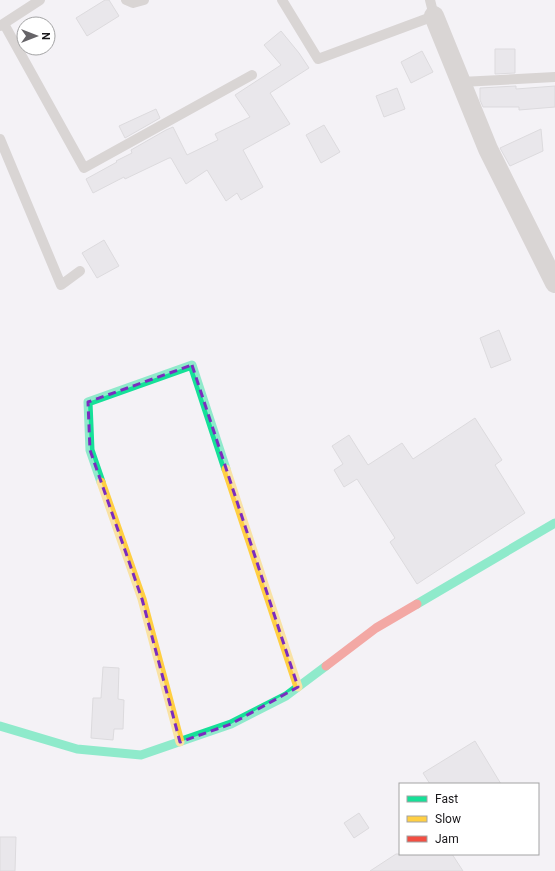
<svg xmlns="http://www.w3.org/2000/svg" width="555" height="871" viewBox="0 0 555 871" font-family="Roboto,sans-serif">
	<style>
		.building { fill: #dcdadd; stroke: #bfbdc0 }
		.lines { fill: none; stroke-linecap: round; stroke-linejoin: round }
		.lane { stroke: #b8b1ac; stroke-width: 10 }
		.street { stroke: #b8b1ac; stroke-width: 20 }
		.fast { stroke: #16e098; stroke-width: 9 }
		.slow { stroke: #ffcf43; stroke-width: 9 }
		.jam { stroke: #f24e42; stroke-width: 9 }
		.marked { fill: none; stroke: #7b2cbf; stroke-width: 3; stroke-dasharray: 8 5; stroke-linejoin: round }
	</style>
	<rect width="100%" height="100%" fill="#f4f2f6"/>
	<path class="building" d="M105,0H109L119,16L87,36L76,18Z
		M281,31L299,53L309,68L270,93L290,124L243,150L263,187L241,200L237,193L226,201L207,170L186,184L171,158H169L125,179L124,177L93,193L86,179L117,162L116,161L132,153L131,150L166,130L173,127L187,155L218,140L215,134L250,117L235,95L281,65L264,45Z
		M495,49H515V73L495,74Z
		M422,51L433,72L411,83L401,62Z
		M516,86V89L555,86V107L519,110V107H483L480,100V88Z
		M397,88L405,109L384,117L376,96Z
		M156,109L160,118L125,138L119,126Z
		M324,125L340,152L321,163L306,135Z
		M541,129L543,151L510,166L500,148Z
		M104,240L119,266L97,278L82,253Z
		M499,330L511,360L491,368L480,338Z
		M475,418L502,460L495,465L525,513L417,584L390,542L395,538L357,479L344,487L334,470L343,464L332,446L349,435L368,465L402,443L413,459Z
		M103,667L119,668L118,699L124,700L123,729H114L113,740L91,738L93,698H101Z
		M475,741L501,784H430L423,773Z
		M359,813L369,828L354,838L344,823Z
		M0,837H16L15,871H0Z
		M396,854H452L463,871H370Z"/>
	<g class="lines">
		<path class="lane" d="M126,0L133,3L144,0
			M282,0L318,59L434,16L430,0
			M4,24L84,168L252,75
			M0,26L40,0
			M461,82L555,77
			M0,139L61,285L80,271"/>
		<path class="street" d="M434,16L488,149L555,283"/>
		<path class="fast" d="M101,482L90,450L88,402L192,365L226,469
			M417,604L555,523
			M0,726L77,749L141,755L231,724L286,696L326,666"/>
		<path class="slow" d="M226,469L298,687
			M101,482L142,599L180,742"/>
		<path class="jam" d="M326,666L376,628L417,604"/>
	</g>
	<path d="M0 0H555V871H0ZM192,365L298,687L231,724L180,742L142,599L90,450L88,402Z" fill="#f4f2f6" fill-opacity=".55" fill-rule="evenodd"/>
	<path class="marked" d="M192,365L298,687L231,724L180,742L142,599L90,450L88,402Z"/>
	<rect x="399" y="783" width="140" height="72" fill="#ffffff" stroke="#a3a3a4"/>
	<rect x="407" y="796" width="20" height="6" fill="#16e098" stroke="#a3a3a4"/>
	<text x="435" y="803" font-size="12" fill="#1a181b">Fast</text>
	<rect x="407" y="816" width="20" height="6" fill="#ffcf43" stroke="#a3a3a4"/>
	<text x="435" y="823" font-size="12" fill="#1a181b">Slow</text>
	<rect x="407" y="836" width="20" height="6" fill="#f24e42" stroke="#a3a3a4"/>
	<text x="435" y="843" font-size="12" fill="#1a181b">Jam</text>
	<g transform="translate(36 36) rotate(90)"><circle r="19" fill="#ffffff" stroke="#a3a3a4"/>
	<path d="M0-3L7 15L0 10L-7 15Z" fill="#666468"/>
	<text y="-6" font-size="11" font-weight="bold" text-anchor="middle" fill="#1a181b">N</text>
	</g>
</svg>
